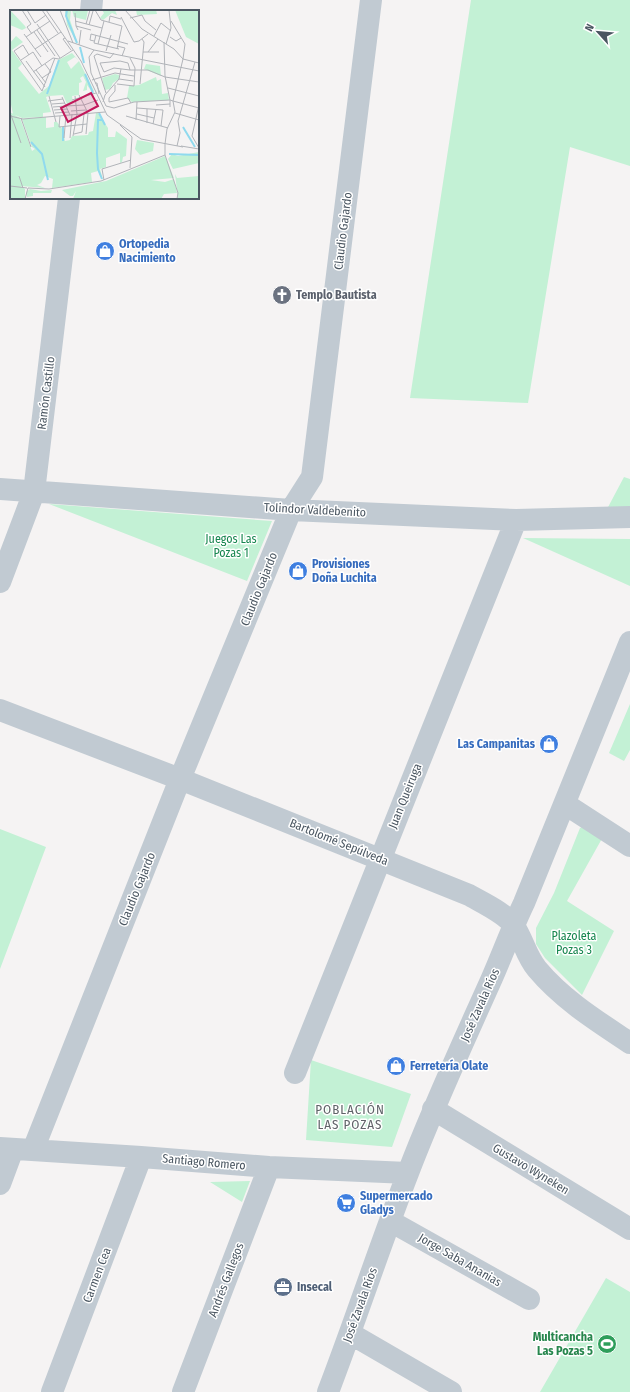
<svg xmlns="http://www.w3.org/2000/svg" width="630" height="1392" viewBox="0 0 630 1392" font-family="'Fira Sans Condensed',sans-serif">
	<style>
		.green { fill: #c3f1d5 }
		.lines { fill: none; stroke-linecap: round; stroke-linejoin: round }
		.minor { stroke: #c1cad2; stroke-width: 22 }
		.labels { text-anchor: middle; stroke-width: 3; stroke-linejoin: round; paint-order: stroke }
		.street-label { font-size: 12px; fill: #4a5661; stroke: #fff }
		.shop-label { font-size: 12px; font-weight: bold; fill: #366cbe; stroke: #fff; text-anchor: start }
		.worship-label { font-size: 12px; font-weight: bold; fill: #5b616d; stroke: #fff; text-anchor: start }
		.park-label { font-size: 12px; fill: #17864f; stroke: #fff }
		.service-label { font-size: 12px; font-weight: bold; fill: #4e5e75; stroke: #fff; text-anchor: start }
		.leisure-label { font-size: 12px; font-weight: bold; fill: #27864d; stroke: #fff; text-anchor: end }
		.neighbourhood-label { font-size: 13px; letter-spacing: 1px; fill: #5f6368; stroke: #fff }
		.inset-river { fill: none; stroke: #90daee; stroke-width: 2 }
		.inset-road { fill: none; stroke: #b1b4b9; stroke-width: 1 }
		.view { fill: #c2185b; fill-opacity: 0.15; stroke: #c2185b; stroke-width: 2 }
		.inset-edge { fill: none; stroke: #4a5661; stroke-width: 2 }
	</style>
	<rect width="100%" height="100%" fill="#f5f3f3"/>
	<path class="green" d="M471,0H630V166L570,147L528,403L410,398Z
		M624,477L630,479V508L606,511Z
		M49,504L272,521L247,581Z
		M523,538L630,539V586Z
		M630,704V750L624,761L609,753Z
		M586,825L604,835L567,901L614,931L582,995L545,958L536,944V928L554,893L580,828Z
		M0,829L46,847L0,969Z
		M311,1060L411,1094L392,1147L306,1140Z
		M250,1181L242,1202L210,1182Z
		M606,1278L630,1292V1392H540Z"/>
	<g class="lines">
		<path class="minor" d="M91,11L92,0
			M0,489L291,510L516,520L630,517
			M0,582L34,492L69,198
			M0,710L180,779L469,895C481,902 507,914 514,926C523,939 526,956 537,969C563,1000 597,1021 630,1043
			M565,804L630,846
			M295,1073L516,520
			M433,1109L630,1229
			M0,1148L141,1157L269,1167L408,1173
			M33,1150L180,779L291,510L312,477L371,0
			M0,1184L13,1149
			M390,1221L529,1299
			M351,1334L451,1392
			M52,1392L141,1157
			M183,1392L269,1167
			M328,1392C356,1319 380,1245 408,1173C433,1107 463,1043 492,978C503,953 512,928 524,903L630,642"/>
	</g>
	<defs>
		<symbol id="shop-disc" viewBox="-11 -11 22 22"><circle r="9.5" fill="#3f7fe0" stroke="#fff"/><path d="M-5-2.5h2.3a2.7 3.5 0 0 1 5.4 0H5L5.5 6h-11ZM-1.5-2.5h3a1.5 2.3 0 0 0-3 0Z" fill="#fff"/></symbol>
		<symbol id="church-disc" viewBox="-11 -11 22 22"><circle r="9.5" fill="#6b7280" stroke="#fff"/><path d="M-1.2-6h2.4v3.5h3.3v2.4h-3.3V6h-2.4V-.1h-3.3v-2.4h3.3Z" fill="#fff"/></symbol>
		<symbol id="supermarket-disc" viewBox="-11 -11 22 22"><circle r="9.5" fill="#3f7fe0" stroke="#fff"/><path d="M-6-5.5h2.5l.6 2H6L4.5 2H-2.5L-4.4-4H-6ZM-1.5 3.2a1.3 1.3 0 1 0 .1 0ZM3 3.2a1.3 1.3 0 1 0 .1 0Z" fill="#fff"/></symbol>
		<symbol id="office-disc" viewBox="-11 -11 22 22"><circle r="9.5" fill="#5c6f8a" stroke="#fff"/><path d="M-6-3h4V-5.5h4V-3h4V5H-6ZM-1-4.5V-3h2v-1.5ZM-6 0V1H6V0Z" fill="#fff"/></symbol>
		<symbol id="stadium-disc" viewBox="-11 -11 22 22"><circle r="9.5" fill="#2e9e5b" stroke="#fff"/><path d="M0-5a6.5 5 0 1 0 0 10a6.5 5 0 1 0 0-10ZM-3.5-1.8h7v3.6h-7Z" fill="#fff"/></symbol>
	</defs>
	<g fill-rule="evenodd">
		<use href="#shop-disc" x="94" y="240" width="22" height="22"/>
		<use href="#church-disc" x="271" y="284" width="22" height="22"/>
		<use href="#shop-disc" x="287" y="560" width="22" height="22"/>
		<use href="#shop-disc" x="538" y="733" width="22" height="22"/>
		<use href="#shop-disc" x="385" y="1055" width="22" height="22"/>
		<use href="#supermarket-disc" x="335" y="1192" width="22" height="22"/>
		<use href="#office-disc" x="272" y="1276" width="22" height="22"/>
		<use href="#stadium-disc" x="596" y="1333" width="22" height="22"/>
	</g>
	<g class="labels">
		<g class="street-label">
			<text transform="translate(343 231) rotate(-83)" y="4">Claudio Gajardo</text>
			<text transform="translate(46 393) rotate(-83)" y="4">Ramón Castillo</text>
			<text transform="translate(315 510) rotate(3)" y="4">Tolindor Valdebenito</text>
			<text transform="translate(259 589) rotate(-68)" y="4">Claudio Gajardo</text>
			<text transform="translate(405 796) rotate(-68)" y="4">Juan Queiruga</text>
			<text transform="translate(339 842) rotate(22)" y="4">Bartolomé Sepúlveda</text>
			<text transform="translate(137 889) rotate(-68)" y="4">Claudio Gajardo</text>
			<text transform="translate(480 1005) rotate(-66)" y="4">José Zavala Ríos</text>
			<text transform="translate(204 1162) rotate(5)" y="4">Santiago Romero</text>
			<text transform="translate(531 1169) rotate(31)" y="4">Gustavo Wyneken</text>
			<text transform="translate(460 1260) rotate(30)" y="4">Jorge Saba Ananias</text>
			<text transform="translate(97 1275) rotate(-69)" y="4">Carmen Cea</text>
			<text transform="translate(226 1280) rotate(-69)" y="4">Andrés Gallegos</text>
			<text transform="translate(360 1305) rotate(-70)" y="4">José Zavala Ríos</text>
		</g>
		<g class="shop-label">
			<text x="119" y="248">Ortopedia<tspan x="119" dy="14">Nacimiento</tspan></text>
			<text x="312" y="568">Provisiones<tspan x="312" dy="14">Doña Luchita</tspan></text>
			<text x="535" y="748" text-anchor="end">Las Campanitas</text>
			<text x="410" y="1070">Ferretería Olate</text>
			<text x="360" y="1200">Supermercado<tspan x="360" dy="14">Gladys</tspan></text>
		</g>
		<g class="worship-label">
			<text x="296" y="299">Templo Bautista</text>
		</g>
		<g class="park-label">
			<text x="231" y="543">Juegos Las<tspan x="231" dy="14">Pozas 1</tspan></text>
			<text x="574" y="940">Plazoleta<tspan x="574" dy="14">Pozas 3</tspan></text>
		</g>
		<g class="service-label">
			<text x="297" y="1291">Insecal</text>
		</g>
		<g class="leisure-label">
			<text x="593" y="1341">Multicancha<tspan x="593" dy="14">Las Pozas 5</tspan></text>
		</g>
		<g class="neighbourhood-label">
			<text x="350" y="1114">POBLACIÓN<tspan x="350" dy="15">LAS POZAS</tspan></text>
		</g>
	</g>
	<g transform="translate(10 10)">
		<rect width="189" height="189" fill="#f5f3f3"/>
		<path d="M0,0L15,16L16,18L12,20L0,15ZM55,0H61L60,10L68,34L57,15ZM62,0H78L76,10L64,7ZM92,0H105L107,5L102,3L93,10L90,8L94,3ZM126,0H146L147,4L127,5ZM165,0H189V34L176,27ZM6,26L13,32L2,40L12,54L8,58L29,84L39,76L48,50L62,43L69,51L65,47L57,52L61,59L69,51L84,81L82,82L77,75V80L73,81L76,72L73,66L70,68L72,72L69,73V85L62,86L63,93L57,94L53,85L39,86L36,87L41,102L33,103V107L12,108L3,104L0,90V33ZM136,54L150,56L151,66L134,59ZM105,64L109,65V69L103,73L100,79L95,80L92,68ZM146,67L147,71L151,69L152,84L158,83L159,90L122,92L117,88L119,76L129,75ZM0,102L10,108L22,141L25,139L22,137L12,109L36,107V118L44,117V112H47L53,120L55,131L60,130L62,126L78,125L79,122L83,121L86,103H88L98,118V127H105L106,121L117,129L116,146L113,147L112,152L110,153V143L96,148V157L90,159L93,170L88,161L81,163L82,172L42,178L43,169L35,166L31,173L27,175L35,178L11,176L15,179V189H0ZM127,130L144,133L143,141L130,145L125,139ZM189,142V153L163,159L158,149L162,144L168,146ZM155,146L164,168L141,170L155,172L164,169L167,183L154,184L151,189H63L66,181L63,186H60L52,180L96,171ZM165,164L167,168L189,166V189H168ZM20,179L31,181L42,180L41,183H23V186L17,187L16,182Z" fill="#c3f1d5"/>
		<path class="inset-river" d="M57,0L56,6L67,33M70,37L74,53M75,64L83,83M37,84L49,50M89,103L95,115M173,117L185,137M53,131V117M21,132L32,144L38,170M159,144L189,145M92,169L88,159L87,143L88,110H92"/>
		<path class="inset-road" d="M12,0L21,14L17,17L22,24M17,0L25,13L36,5M32,0L48,23M36,0L71,51L97,105L131,129L173,137M50,0L63,33M85,0L91,10L112,16M115,0L132,19L164,39L173,49M65,3L66,16L68,20M111,7L124,32L129,31L138,24M120,8L132,5L135,11L146,20M65,11L92,18M161,11L175,34L173,49M99,12L100,6L111,9M27,14L50,48M76,14L80,0M79,15L83,1M66,16L81,20M27,20L45,46M24,22L38,42M14,24L31,47M86,25L84,33L109,39M144,26L151,13L161,21M16,27L40,11M160,27L166,31L171,28M55,28L53,29L61,40M58,31L84,40L189,61M84,31L80,30L81,24L118,34M154,32L155,66L160,90L163,91M88,34L94,11M156,34L161,18L159,0M69,35L71,20M107,36L115,38L112,46M25,39L51,22M107,39L112,16M84,40L79,47L81,63L96,96L104,98L124,92L160,90V97M96,41L101,25M133,42H149M138,42L148,29M19,45L13,35L4,41L32,81L45,48M49,49L63,40M173,49L189,53M11,50L23,42L32,56M16,51L35,77M26,60L36,73M120,60L118,53L110,51L90,53L94,62L104,58L120,60H138L155,67M23,62L43,48L49,49M155,67L189,72M32,68L41,62L35,54M109,69L123,71M82,70L105,63L124,66M85,73H87L89,84M107,74L124,76L125,58L120,48M130,74L134,32L132,29M105,75V81L99,88V92L118,88L121,93M158,78L189,86M96,83L84,46L87,44L100,48L104,43M69,85L78,103L76,124M39,86L46,112M52,87L60,105M62,90L86,83M38,91L53,89M163,91L189,98M93,92L95,85L109,69L111,59M42,94L55,93M146,95L160,94M56,96L74,95L88,90M43,97L56,96M127,98L153,100L151,116M44,100L57,99M61,101L76,100M45,103L59,102M165,103L189,110M127,104L144,108M1,105L11,133M0,106L13,109L95,102M50,106L49,117L77,114M116,106L158,118M11,108L21,137M126,110L127,92M137,113V99M143,114L146,99M110,115L122,127L120,158M64,124L72,122L74,104M63,126L67,104L65,86M54,128L56,105M60,128L62,104M155,134V145L168,183L167,189M155,134L157,119L165,102L163,91L173,49M167,136L170,123L168,111L185,52M171,136L189,139M189,138L182,126L189,95M9,166L13,178M94,170L92,159L121,150M0,176L17,178M15,189L18,178L39,179L91,171L155,145"/>
		<path class="view" d="M81,83L88,96L58,112L51,98Z"/>
		<rect width="189" height="189" class="inset-edge"/>
	</g>
	<g transform="translate(598 32) rotate(297)" stroke="#ffffff" stroke-width="3" paint-order="stroke">
	<path d="M0-3L7 15L0 10L-7 15Z" fill="#4a5661"/>
	<text y="-6" font-size="11" font-weight="bold" text-anchor="middle" fill="#4a5661">N</text>
	</g>
</svg>
